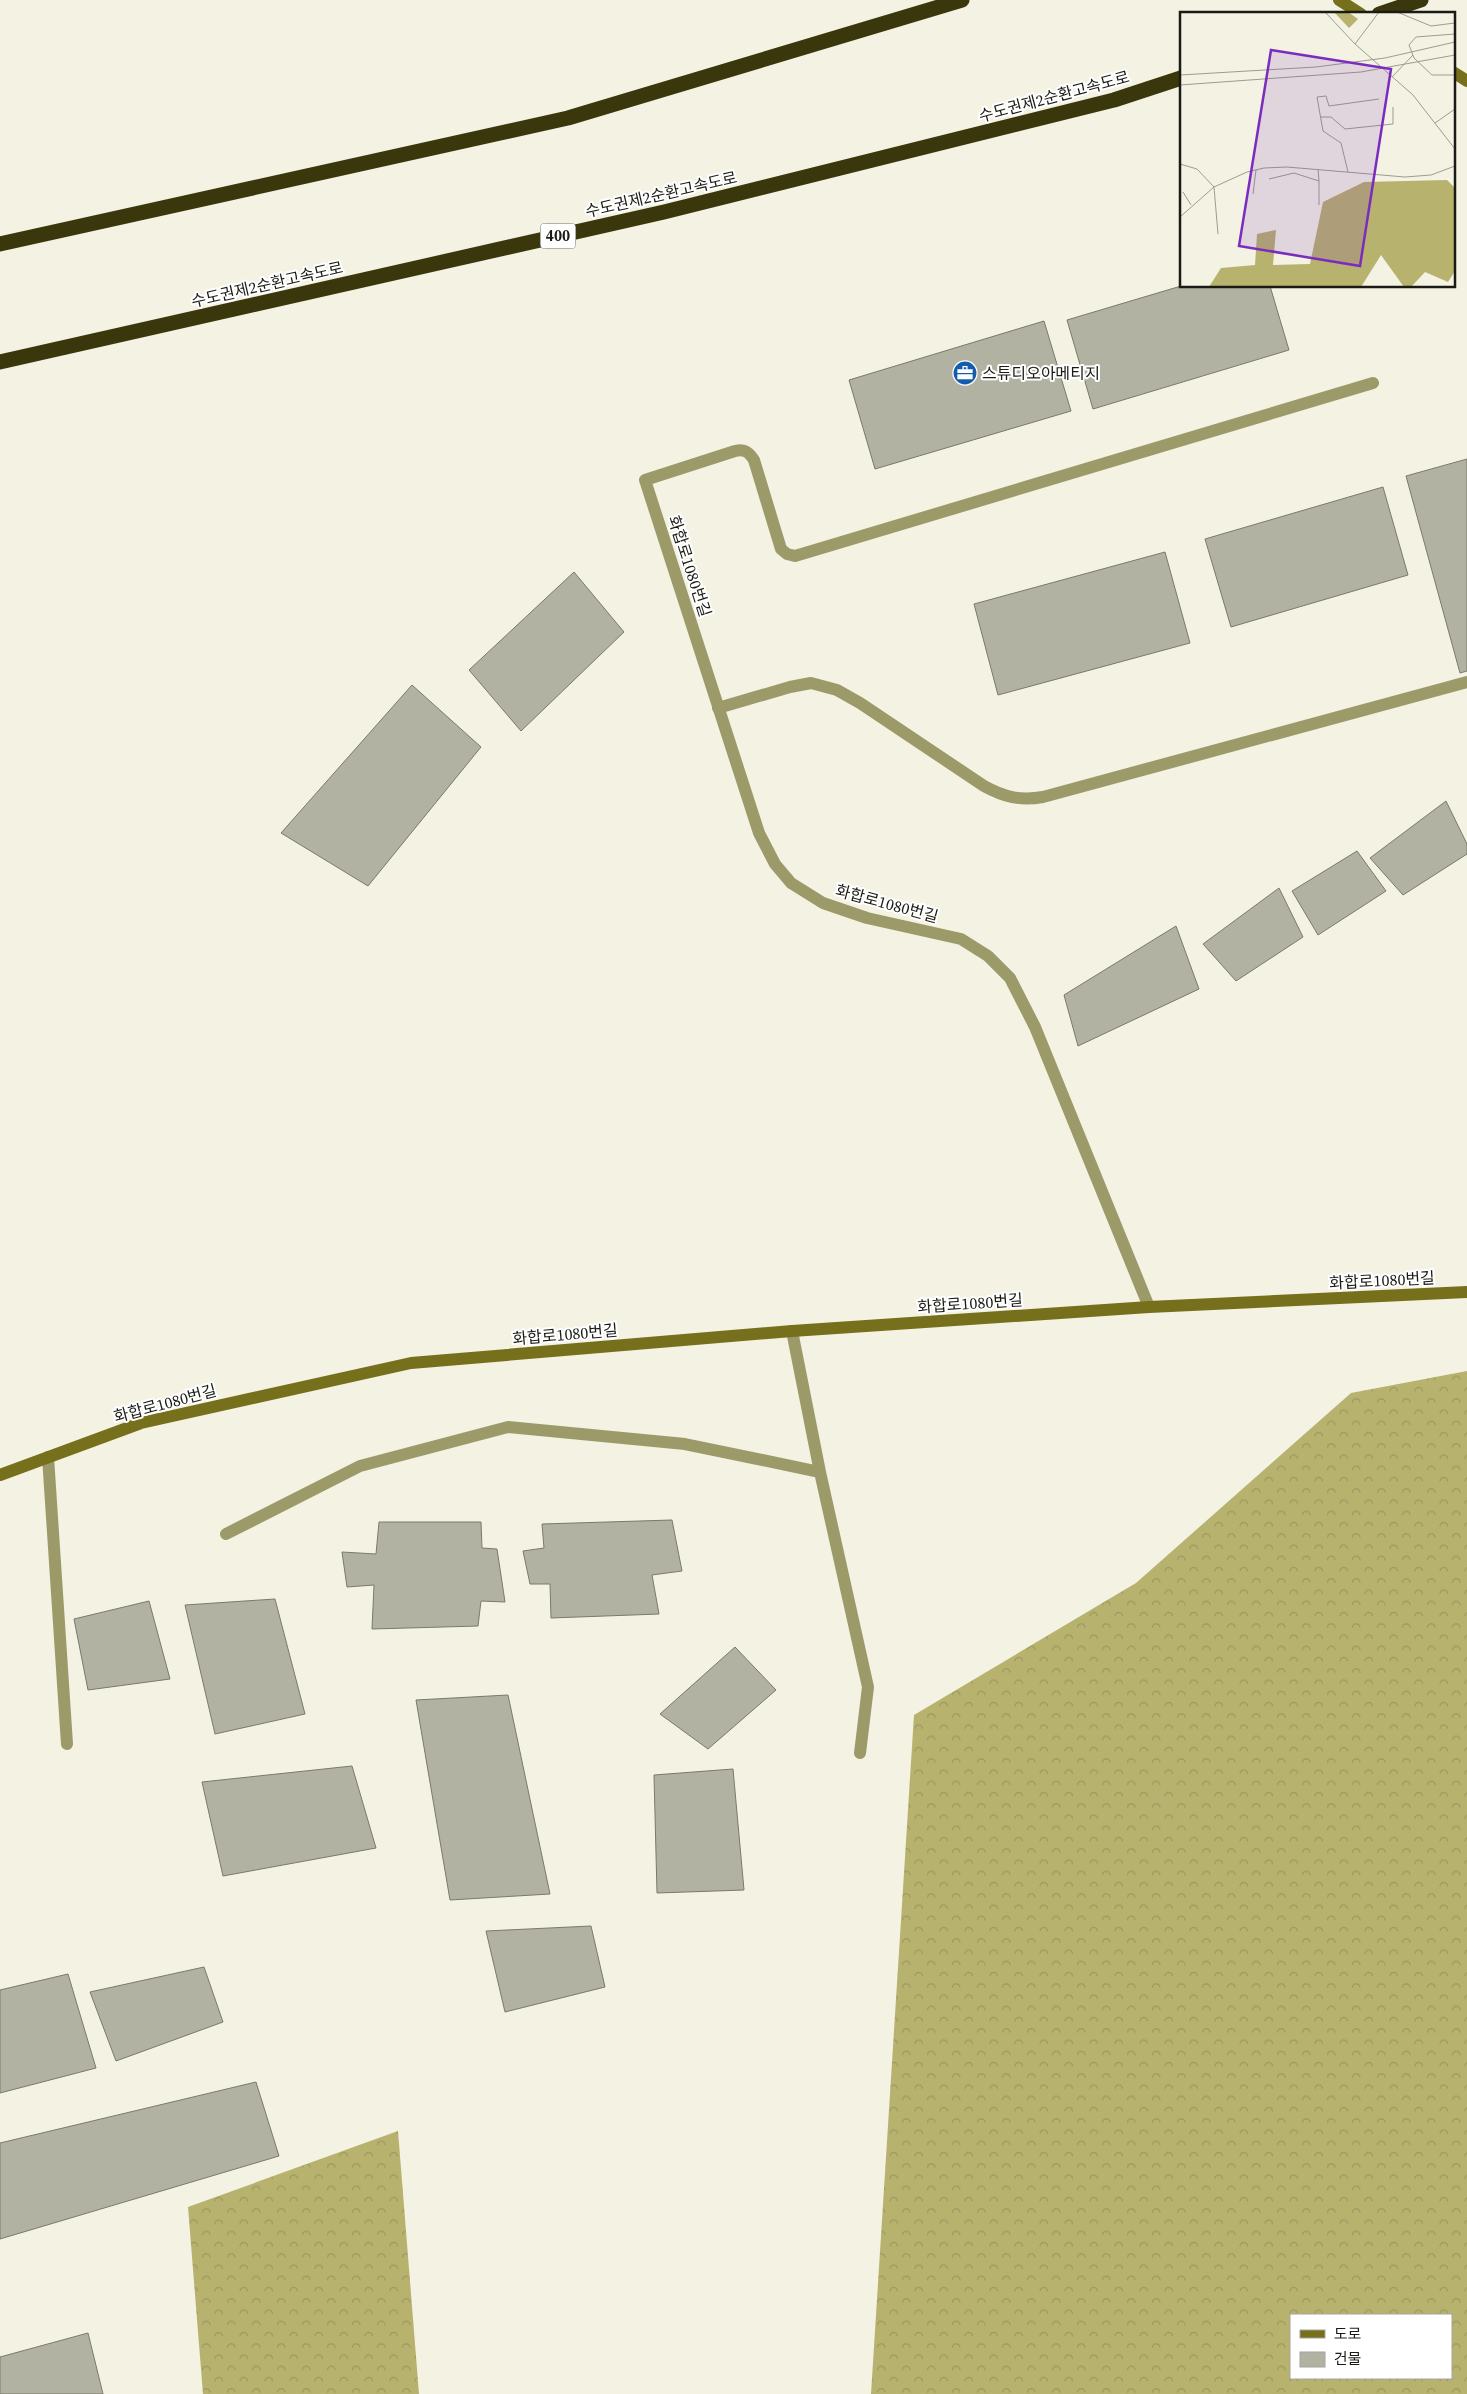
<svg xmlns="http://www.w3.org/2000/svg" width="1467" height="2394" viewBox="0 0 1467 2394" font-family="'Source Serif 4','Noto Sans KR',serif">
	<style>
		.forest { fill: url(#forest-crowns); fill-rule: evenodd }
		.building { fill: #b2b2a3; stroke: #7a7a6c }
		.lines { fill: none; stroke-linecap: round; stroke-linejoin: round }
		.lane { stroke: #9d9a69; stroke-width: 12 }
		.secondary { stroke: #766f1c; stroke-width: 12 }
		.highway { stroke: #3a370d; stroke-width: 15 }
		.labels { text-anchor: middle; stroke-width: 4; stroke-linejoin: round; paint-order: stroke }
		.shield { fill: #fff; stroke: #5f5f5c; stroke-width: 1 }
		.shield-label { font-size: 15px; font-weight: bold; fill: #1b1b16 }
		.street-label { font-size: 16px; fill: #1b1b16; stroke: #fff }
		.poi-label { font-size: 16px; fill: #1b1b16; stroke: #fff; text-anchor: start }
		.inset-road { fill: none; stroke: #9d9c91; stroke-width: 1 }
		.view { fill: #7b2cbf; fill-opacity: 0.15; stroke: #7b2cbf; stroke-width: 2.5 }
		.inset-edge { fill: none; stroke: #1b1b16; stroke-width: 2.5 }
	</style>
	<defs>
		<pattern id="forest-crowns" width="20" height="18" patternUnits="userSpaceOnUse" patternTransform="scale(1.25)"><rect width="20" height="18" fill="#b7b26e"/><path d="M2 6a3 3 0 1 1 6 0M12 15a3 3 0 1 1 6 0" fill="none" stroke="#9d985f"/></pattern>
	</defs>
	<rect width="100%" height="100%" fill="#f3f2e3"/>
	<path class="forest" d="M1467,1371V2394H871L914,1715L1136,1583L1351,1393ZM1291,2315H1451V2378H1291Z
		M398,2131L419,2394H203L188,2207Z"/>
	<path class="building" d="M1181,286H1270L1289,350L1093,409L1067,320Z
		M1044,321L1071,411L875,469L849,380Z
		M1467,459V671L1460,673L1406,476Z
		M1383,487L1408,575L1231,627L1205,539Z
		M1165,552L1190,643L998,695L974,604Z
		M574,572L624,632L521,731L469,670Z
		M412,685L481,747L368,886L281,833Z
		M1446,801L1467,844V854L1403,895L1370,858Z
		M1357,851L1386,891L1318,935L1292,891Z
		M1279,888L1303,937L1236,981L1203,944Z
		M1176,926L1199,989L1078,1046L1064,995Z
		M672,1520L682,1571L652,1575L659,1614L551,1618L550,1584H530L523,1551L544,1548L542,1524Z
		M379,1522H481L482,1548L497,1549L505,1602L481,1601L478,1626L372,1629L374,1585L347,1587L342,1552L376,1554Z
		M275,1599L305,1714L215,1734L185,1605Z
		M149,1601L170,1679L88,1690L74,1619Z
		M735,1647L776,1690L708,1749L660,1714Z
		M508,1695L550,1894L450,1900L416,1700Z
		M352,1766L376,1848L223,1876L202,1782Z
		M733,1769L744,1890L657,1893L654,1775Z
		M591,1926L605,1987L505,2012L486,1931Z
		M204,1967L223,2022L116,2061L90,1992Z
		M68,1974L96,2068L0,2093V1990Z
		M256,2082L279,2156L0,2239V2143Z
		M88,2333L103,2394H0V2357Z"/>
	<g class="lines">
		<path class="lane" d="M718,708L790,687L811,683L837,690L860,703L984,786C1004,797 1020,801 1043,797L1467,682
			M1149,1307L1035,1027L1010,978L988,956L961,939L867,918L823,903L791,883L775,864L759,833L645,480L735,451C744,449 748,451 754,460L781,549L787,554L795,556L1373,383
			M48,1457L67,1744
			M820,1472L868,1687L860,1753
			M226,1534L360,1466L508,1427L685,1444L820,1472L792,1331"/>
		<path class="secondary" d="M1339,0L1361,14
			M1453,72L1467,81
			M0,1475L141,1423L411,1363L792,1331L1149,1307L1467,1292"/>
		<path class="highway" d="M1379,14L1421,0
			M0,244L568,118L962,0
			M0,362L664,212L1114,100L1181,78"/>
	</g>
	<defs>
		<symbol id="office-disc" viewBox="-11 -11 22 22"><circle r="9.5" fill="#145dac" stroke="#fff"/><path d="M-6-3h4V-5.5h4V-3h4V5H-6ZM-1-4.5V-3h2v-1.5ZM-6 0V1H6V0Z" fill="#fff"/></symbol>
	</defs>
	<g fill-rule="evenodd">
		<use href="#office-disc" x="951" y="359" width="28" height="28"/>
	</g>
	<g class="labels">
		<rect class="shield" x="540.5" y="223.5" width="35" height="25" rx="4"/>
		<g class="shield-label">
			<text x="558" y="241">400</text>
		</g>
		<g class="street-label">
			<text transform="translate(1054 96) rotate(-15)" y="6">수도권제2순환고속도로</text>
			<text transform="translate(661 194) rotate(-13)" y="6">수도권제2순환고속도로</text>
			<text transform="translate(267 284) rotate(-13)" y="6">수도권제2순환고속도로</text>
			<text transform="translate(690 566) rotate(72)" y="6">화합로1080번길</text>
			<text transform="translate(887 903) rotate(15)" y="6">화합로1080번길</text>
			<text transform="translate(1382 1280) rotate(-3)" y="6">화합로1080번길</text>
			<text transform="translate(970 1303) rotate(-4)" y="6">화합로1080번길</text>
			<text transform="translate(565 1334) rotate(-5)" y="6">화합로1080번길</text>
			<text transform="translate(165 1403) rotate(-15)" y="6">화합로1080번길</text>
		</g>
		<g class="poi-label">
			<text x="982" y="379">스튜디오아메티지</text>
		</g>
	</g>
	<g transform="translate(1180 12)">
		<rect width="275" height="275" fill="#f3f2e3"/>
		<path d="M154,0H168L178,7L169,16ZM267,168L275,176V259L268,270L245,260L231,275H224L201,243L181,275H29L41,256L75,253L77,222L96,218L93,253L130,252L143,190L184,170Z" fill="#b7b26e"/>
		<path class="inset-road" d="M145,0L175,32L233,83L275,137M217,0L251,14L275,11M275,22L236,25L229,33L234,46L252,63H275M175,32L199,0M0,63L136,55L205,46L275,30M212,65L233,43M0,73L181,60L275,43M141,105H151L165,117L213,112V95M255,111L275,97M0,152L17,157L34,175L38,222M168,160L161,131L143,119L137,85L146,84L149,94L199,87M89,167L114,161L139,169L138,157M3,180L11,193M73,182L76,158M139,193V169M0,205L34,175L67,160L84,156L107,155L225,165L251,163L275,154"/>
		<path class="view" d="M91,38L211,57L180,254L59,234Z"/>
		<rect width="275" height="275" class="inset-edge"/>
	</g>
	<rect x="1290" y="2314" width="162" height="65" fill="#ffffff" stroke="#a4a4a2"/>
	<rect x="1300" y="2330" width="25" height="8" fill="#766f1c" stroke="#a4a4a2"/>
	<text x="1334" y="2339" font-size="15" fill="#1b1b16">도로</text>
	<rect x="1300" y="2352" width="25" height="15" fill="#b2b2a3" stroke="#a4a4a2"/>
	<text x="1334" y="2364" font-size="15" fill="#1b1b16">건물</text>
</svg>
